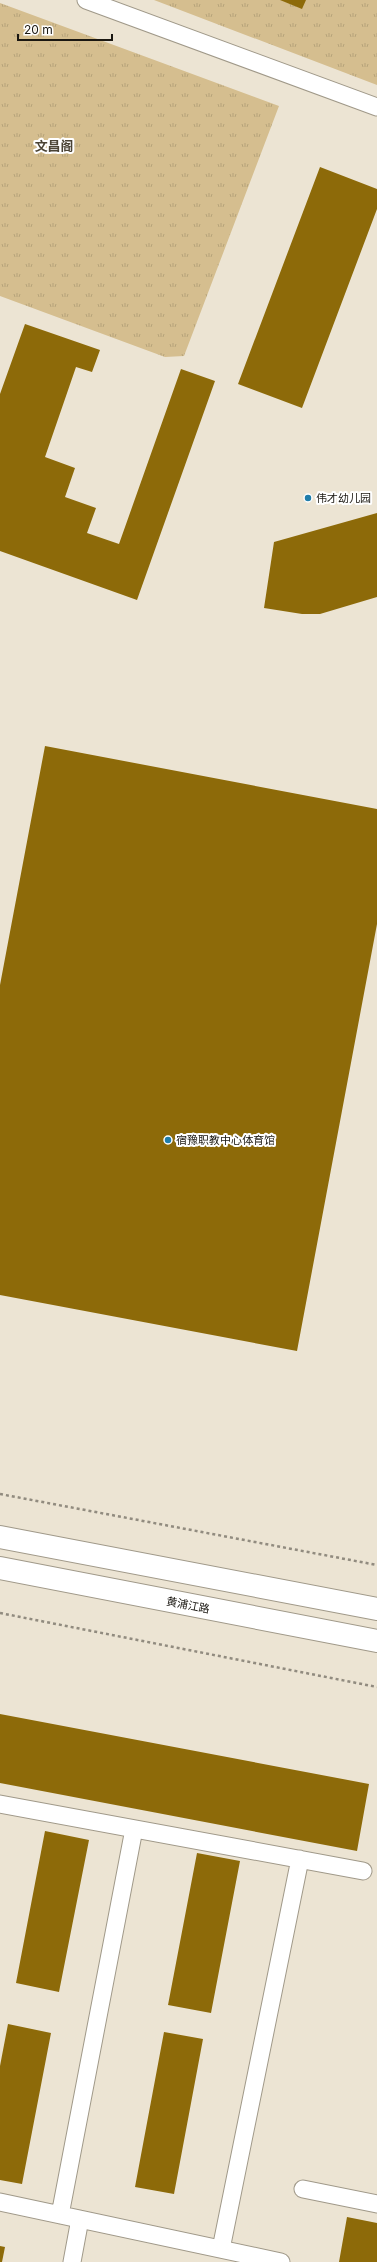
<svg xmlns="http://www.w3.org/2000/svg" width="377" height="2262" viewBox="0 0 377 2262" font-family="Inter,'Noto Sans SC',sans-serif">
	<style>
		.grass { fill: url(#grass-tufts) }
		.building { fill: #8d6a09 }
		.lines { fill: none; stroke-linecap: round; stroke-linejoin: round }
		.service-casing { stroke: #a09989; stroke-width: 19 }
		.tertiary-casing { stroke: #a09989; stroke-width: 24 }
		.path { stroke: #918b7f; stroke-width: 2.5; stroke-dasharray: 3 3; stroke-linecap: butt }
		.service { stroke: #fff; stroke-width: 17 }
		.tertiary { stroke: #fff; stroke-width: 22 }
		.poi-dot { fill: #207daa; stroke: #fff; stroke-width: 1.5 }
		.labels { text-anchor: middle; stroke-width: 4; stroke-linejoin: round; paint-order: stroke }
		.poi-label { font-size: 11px; fill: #1a1711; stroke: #fff; text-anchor: start }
		.street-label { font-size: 11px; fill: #1a1711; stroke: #fff }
		.quarter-label { font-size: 13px; font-weight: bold; fill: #4a4335; stroke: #fff }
	</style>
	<defs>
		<pattern id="grass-tufts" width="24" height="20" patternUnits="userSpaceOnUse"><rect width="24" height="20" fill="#d5be8f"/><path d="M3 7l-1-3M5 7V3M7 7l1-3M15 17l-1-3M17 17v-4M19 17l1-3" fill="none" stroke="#b6a37a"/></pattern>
	</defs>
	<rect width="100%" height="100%" fill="#ece4d3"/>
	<path class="grass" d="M154,0H377V85Z
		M0,3L279,106L184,356L165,357L0,296Z"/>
	<path class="building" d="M280,0H306L302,9Z
		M320,167L377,189V209L302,408L238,384Z
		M25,324L100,350L92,372L76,367L45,457L75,468L65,497L96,508L87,533L119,544L181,369L215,381L137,600L0,551V394Z
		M377,513V597L320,614H302L264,608L274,542Z
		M45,746L377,809V924L297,1351L0,1295V985Z
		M0,1714L369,1784L357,1851L0,1783Z
		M45,1831L89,1840L59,1992L16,1983Z
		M197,1853L240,1861L211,2013L168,2005Z
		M8,2024L51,2033L22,2184L0,2180V2066Z
		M164,2032L203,2039L174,2194L135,2187Z
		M347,2217L377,2223V2262H339Z
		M0,2246L5,2247L2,2262H0Z"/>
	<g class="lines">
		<defs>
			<path id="service" d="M86,0L377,107
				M0,1804L363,1871
				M303,2189L377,2204
				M0,2202L281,2262
				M60,2215L134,1829
				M221,2249L300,1859
				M72,2262L80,2219"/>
			<path id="tertiary" d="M0,1537L377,1609
				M0,1568L377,1641"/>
		</defs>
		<use href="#service" class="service-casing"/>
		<use href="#tertiary" class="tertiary-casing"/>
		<path class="path" d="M0,1494L377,1565
			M0,1613L377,1687"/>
		<use href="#service" class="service"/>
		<use href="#tertiary" class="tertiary"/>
	</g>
	<g class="poi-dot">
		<circle cx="308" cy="498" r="4"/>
		<circle cx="168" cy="1140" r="4"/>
	</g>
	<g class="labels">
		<g class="poi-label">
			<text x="316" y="502">伟才幼儿园</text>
			<text x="176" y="1144">宿豫职教中心体育馆</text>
		</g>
		<g class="street-label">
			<text transform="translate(188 1605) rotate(11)" y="4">黄浦江路</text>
		</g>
		<g class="quarter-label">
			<text x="54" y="151">文昌阁</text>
		</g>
	</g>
	<path d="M18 34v6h94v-6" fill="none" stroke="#1a1711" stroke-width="2"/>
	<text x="24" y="34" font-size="12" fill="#1a1711" stroke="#ffffff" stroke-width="3" paint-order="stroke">20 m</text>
</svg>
